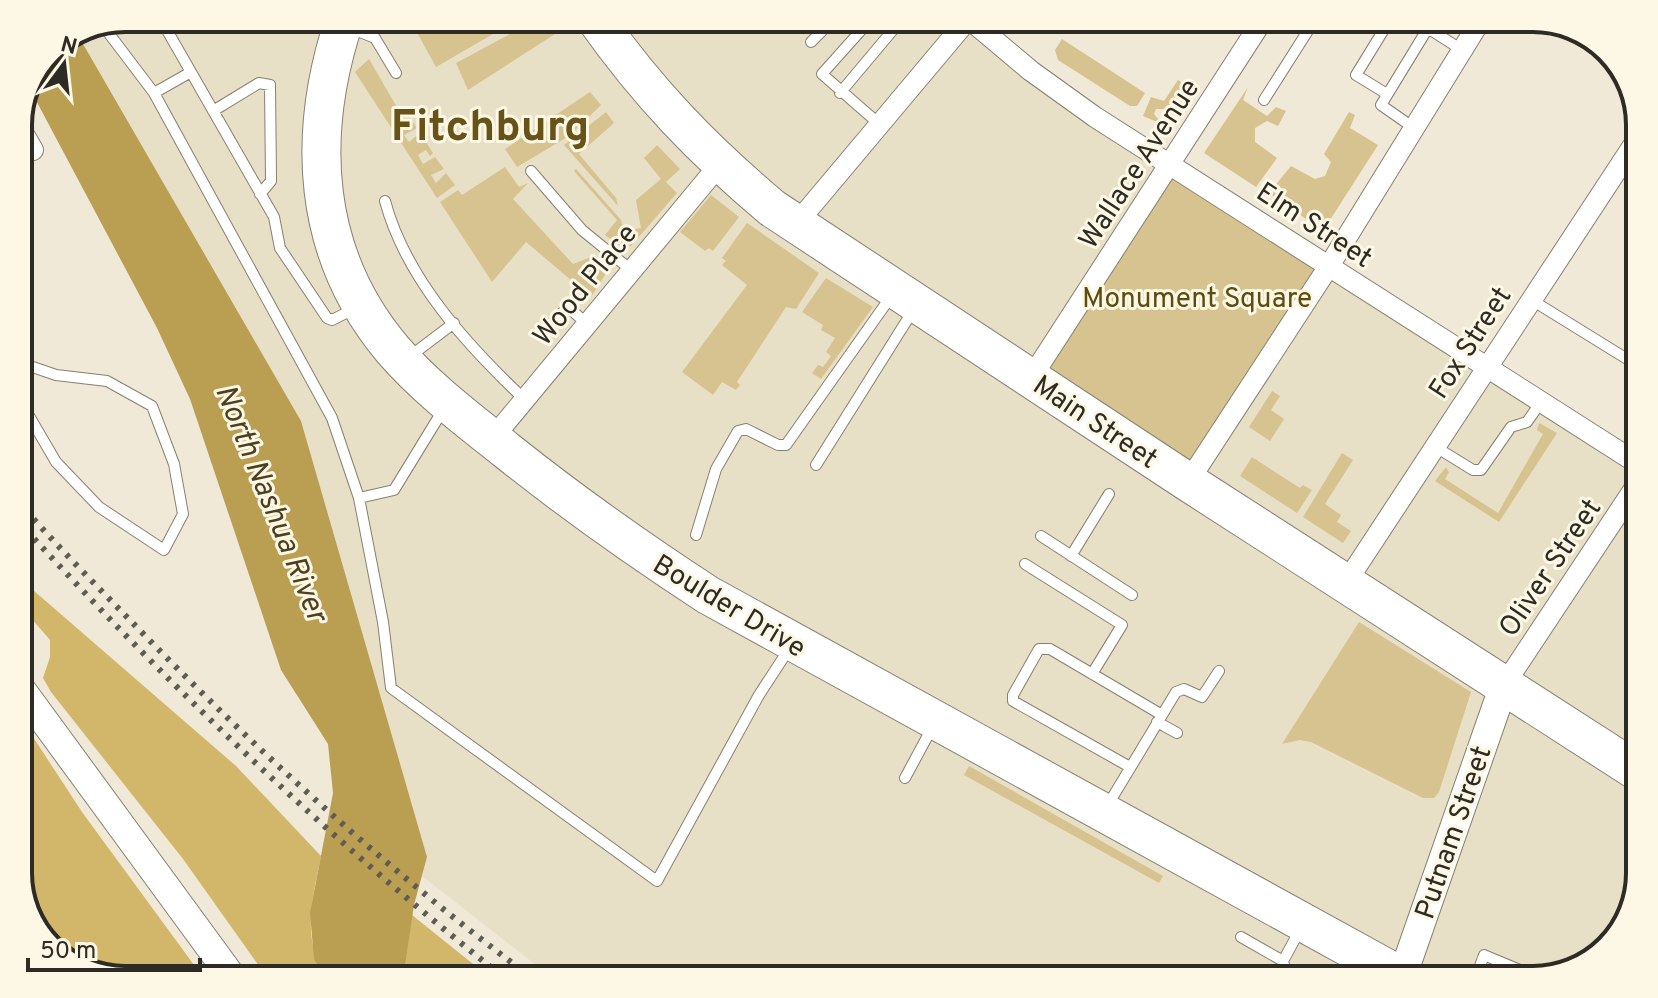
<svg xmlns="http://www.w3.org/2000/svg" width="1658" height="998" viewBox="0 0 1658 998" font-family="Overpass,sans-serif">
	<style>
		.built { fill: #e8dfc7 }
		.green { fill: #d7c38f }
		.forest { fill: #d2b76a }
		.water { fill: #ba9e52 }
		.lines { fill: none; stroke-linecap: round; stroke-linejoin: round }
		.lane-casing { stroke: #868070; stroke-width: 12 }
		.street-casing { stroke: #868070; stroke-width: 22 }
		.secondary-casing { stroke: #868070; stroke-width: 30 }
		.highway-casing { stroke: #868070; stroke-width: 40 }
		.lane { stroke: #fff; stroke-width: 10 }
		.street { stroke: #fff; stroke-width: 20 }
		.secondary { stroke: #fff; stroke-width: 28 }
		.highway { stroke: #fff; stroke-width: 38 }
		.rail { stroke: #5f5c52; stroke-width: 6; stroke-dasharray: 4 8; stroke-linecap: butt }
		.labels { text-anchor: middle; stroke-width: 6; stroke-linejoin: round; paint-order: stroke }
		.street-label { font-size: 28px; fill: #2d2b24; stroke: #fdf7e5 }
		.park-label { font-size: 28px; fill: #5e4b0e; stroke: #fdf7e5 }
		.water-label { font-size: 30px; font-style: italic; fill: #4c401e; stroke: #fdf7e5 }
		.town-label { font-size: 44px; font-weight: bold; fill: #675318; stroke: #fdf7e5 }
		.rim { fill: none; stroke: #2d2b24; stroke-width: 4 }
	</style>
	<rect width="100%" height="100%" fill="#f0e9d8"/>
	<path class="built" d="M125,18H969L1031,71L1640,465V873L1625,927L1587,965L1533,980H555L422,876L427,857L301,421L79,37Z"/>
	<path class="green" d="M409,18H521L436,67Z
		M547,21L555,34L468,90L456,63L525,26L528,31Z
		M1062,39L1145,93L1137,106H1130L1058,60L1055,50Z
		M369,59L398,109L403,107L417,128L404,135L409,142L420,133L433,153L430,156L426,150L418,155L423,164L435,157L444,169L431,175L436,183L446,173L455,185L437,198L355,72Z
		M1178,80L1191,89L1169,124L1163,109H1156L1154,114L1162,124L1143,116L1151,97L1164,101Z
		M1248,87L1243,100L1267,116L1276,107L1286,111L1278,126L1267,121L1255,128V142L1277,158L1256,187L1204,153Z
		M590,92L601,105L569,136L517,167L505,149Z
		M606,112L614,123L579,154L616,198L618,206L564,145Z
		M1349,112L1355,115L1350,128L1378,145L1323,231L1269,193L1291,166L1315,179L1325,176L1331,162L1324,154Z
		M657,145L680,169L666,182L677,193L631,246H620L605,235L617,220L574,171L576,169L621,220L624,231L641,228L636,200L661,179L644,158Z
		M1172,164L1329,266L1188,482L1031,378Z
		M505,167L519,187L528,183L513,199L573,264L591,257L607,272L591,297L526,242L492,282L440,202L458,190L462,195Z
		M711,195L739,217L713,251L709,248L705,251L680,232Z
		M747,223L819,273L796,309L786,307L737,382L740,385L736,390L722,382L713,395L682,372L747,285L722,265L726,261L722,258Z
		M826,278L873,307L821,379L812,373L818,365L823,367L831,356L826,352L835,338L821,330L823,325L802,312Z
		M1272,391L1280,396L1271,410L1284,419L1270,441L1249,427Z
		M1539,423L1557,433L1499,522L1435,481L1446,467L1449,472L1445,479L1498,513L1543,434L1537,430Z
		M1342,453L1353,460L1325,504L1341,515L1337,522L1351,531L1343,543L1303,517Z
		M1252,457L1300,488L1303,485L1312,490L1297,513L1240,476Z
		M1359,622L1471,692L1439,792L1434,798H1423L1311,742L1300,740L1282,744Z
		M969,766L1163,876L1159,883L964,775Z"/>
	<path class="forest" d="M18,577L236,766L321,856C312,901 301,939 327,980H269L183,859L51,692L43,678L50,657V640L18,603Z
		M18,714L82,812L205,980H125L71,965L33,927L18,879Z
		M412,915L493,980H403Z"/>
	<path class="water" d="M79,37L301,421L427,857L414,905L403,980H327L314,959L310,913L333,793L328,744L281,670L190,399L157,328L31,91L50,49Z"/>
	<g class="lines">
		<defs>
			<path id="lane" d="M160,18L274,217L280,248L327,318L332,320L356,308
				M872,18L822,74L878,123
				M1412,18L1462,50
				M104,27L154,93
				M348,27L375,38L396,73
				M811,42L835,18
				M191,72L154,93L332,418L359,498L383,622L391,688L657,881L759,695L789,649
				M840,93L903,18
				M1387,94L1356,75L1391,18
				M1264,100L1316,18
				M213,111L259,83L270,85L271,181L260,194
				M1414,128L1381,105L1428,28
				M531,171L582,230L631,270
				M385,201C406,279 467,345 525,400
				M1530,299L1640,367
				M551,324L568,307L587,324
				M409,357L454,323
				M18,362L56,375L107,381L152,406L174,464L183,514L164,550L99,507L56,462L18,397
				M1434,446L1473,470H1481L1511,427L1527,422L1541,402
				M816,465L914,309
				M359,498L394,490L443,410
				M696,535L716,469L738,431L746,429L778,445H786L892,295
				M1041,536L1132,595
				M1071,556L1109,494
				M1025,564L1122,625L1092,674
				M1157,722L1177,733
				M1130,767L1013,701V695L1039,649H1050L1162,715
				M905,778L933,726
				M1106,808L1176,692L1184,689L1202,697L1219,671
				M1241,937L1283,961L1301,928
				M1283,961L1288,980
				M1475,980L1484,955L1539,978"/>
			<path id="street" d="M968,18L1031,71L1095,117L1640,465
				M18,124L33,150
				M796,224L969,18
				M1031,378L1264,18
				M492,439L720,164
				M1188,482L1329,266L1482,18
				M1347,581L1640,135
				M1504,685L1640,480"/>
			<path id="secondary" d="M18,685L234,980
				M1401,980L1504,685"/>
			<path id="highway" d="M345,18C306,134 311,253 393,350C426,388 467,419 506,450C571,502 639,550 708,595L1408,980
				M595,18C648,93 702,149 772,208L1188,482L1640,773"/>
		</defs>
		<use href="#lane" class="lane-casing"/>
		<use href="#street" class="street-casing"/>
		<use href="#secondary" class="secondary-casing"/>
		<use href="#highway" class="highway-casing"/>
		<use href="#lane" class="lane"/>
		<use href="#street" class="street"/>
		<use href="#secondary" class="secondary"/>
		<use href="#highway" class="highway"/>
		<path class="rail" d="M18,501C52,541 90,579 126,616C252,747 389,872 535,980
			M18,521C169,687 331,841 507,980"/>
	</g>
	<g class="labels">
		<g class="street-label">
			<text transform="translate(1138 163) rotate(-57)" y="10">Wallace Avenue</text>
			<text transform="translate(1315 224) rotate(33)" y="10">Elm Street</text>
			<text transform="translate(584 284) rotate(-51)" y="10">Wood Place</text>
			<text transform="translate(1469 342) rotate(-57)" y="10">Fox Street</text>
			<text transform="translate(1096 421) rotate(34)" y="10">Main Street</text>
			<text transform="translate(1549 567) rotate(-56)" y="10">Oliver Street</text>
			<text transform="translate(730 605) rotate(31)" y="10">Boulder Drive</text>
			<text transform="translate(1452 832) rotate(-71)" y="10">Putnam Street</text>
		</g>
		<g class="park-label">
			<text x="1197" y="307">Monument Square</text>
		</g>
		<g class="water-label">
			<text transform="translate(272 503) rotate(68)" y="10">North Nashua River</text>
		</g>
		<g class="town-label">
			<text x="490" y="140">Fitchburg</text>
		</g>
	</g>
	<path d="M0 0H1658V998H0ZM125 32H1533A93 93 0 0 1 1626 125V873A93 93 0 0 1 1533 966H125A93 93 0 0 1 32 873V125A93 93 0 0 1 125 32Z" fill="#fdf7e5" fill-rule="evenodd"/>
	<path class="rim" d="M125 32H1533A93 93 0 0 1 1626 125V873A93 93 0 0 1 1533 966H125A93 93 0 0 1 32 873V125A93 93 0 0 1 125 32Z"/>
	<g transform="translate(64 64) rotate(15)" stroke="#fdf7e5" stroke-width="6" paint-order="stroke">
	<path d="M0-6L14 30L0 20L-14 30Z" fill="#2d2b24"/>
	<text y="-12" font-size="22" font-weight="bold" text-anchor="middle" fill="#2d2b24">N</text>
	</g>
	<path d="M28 958v12h172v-12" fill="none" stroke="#2d2b24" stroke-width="4"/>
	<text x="40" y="958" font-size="24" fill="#2d2b24" stroke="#fdf7e5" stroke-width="6" paint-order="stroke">50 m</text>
</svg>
